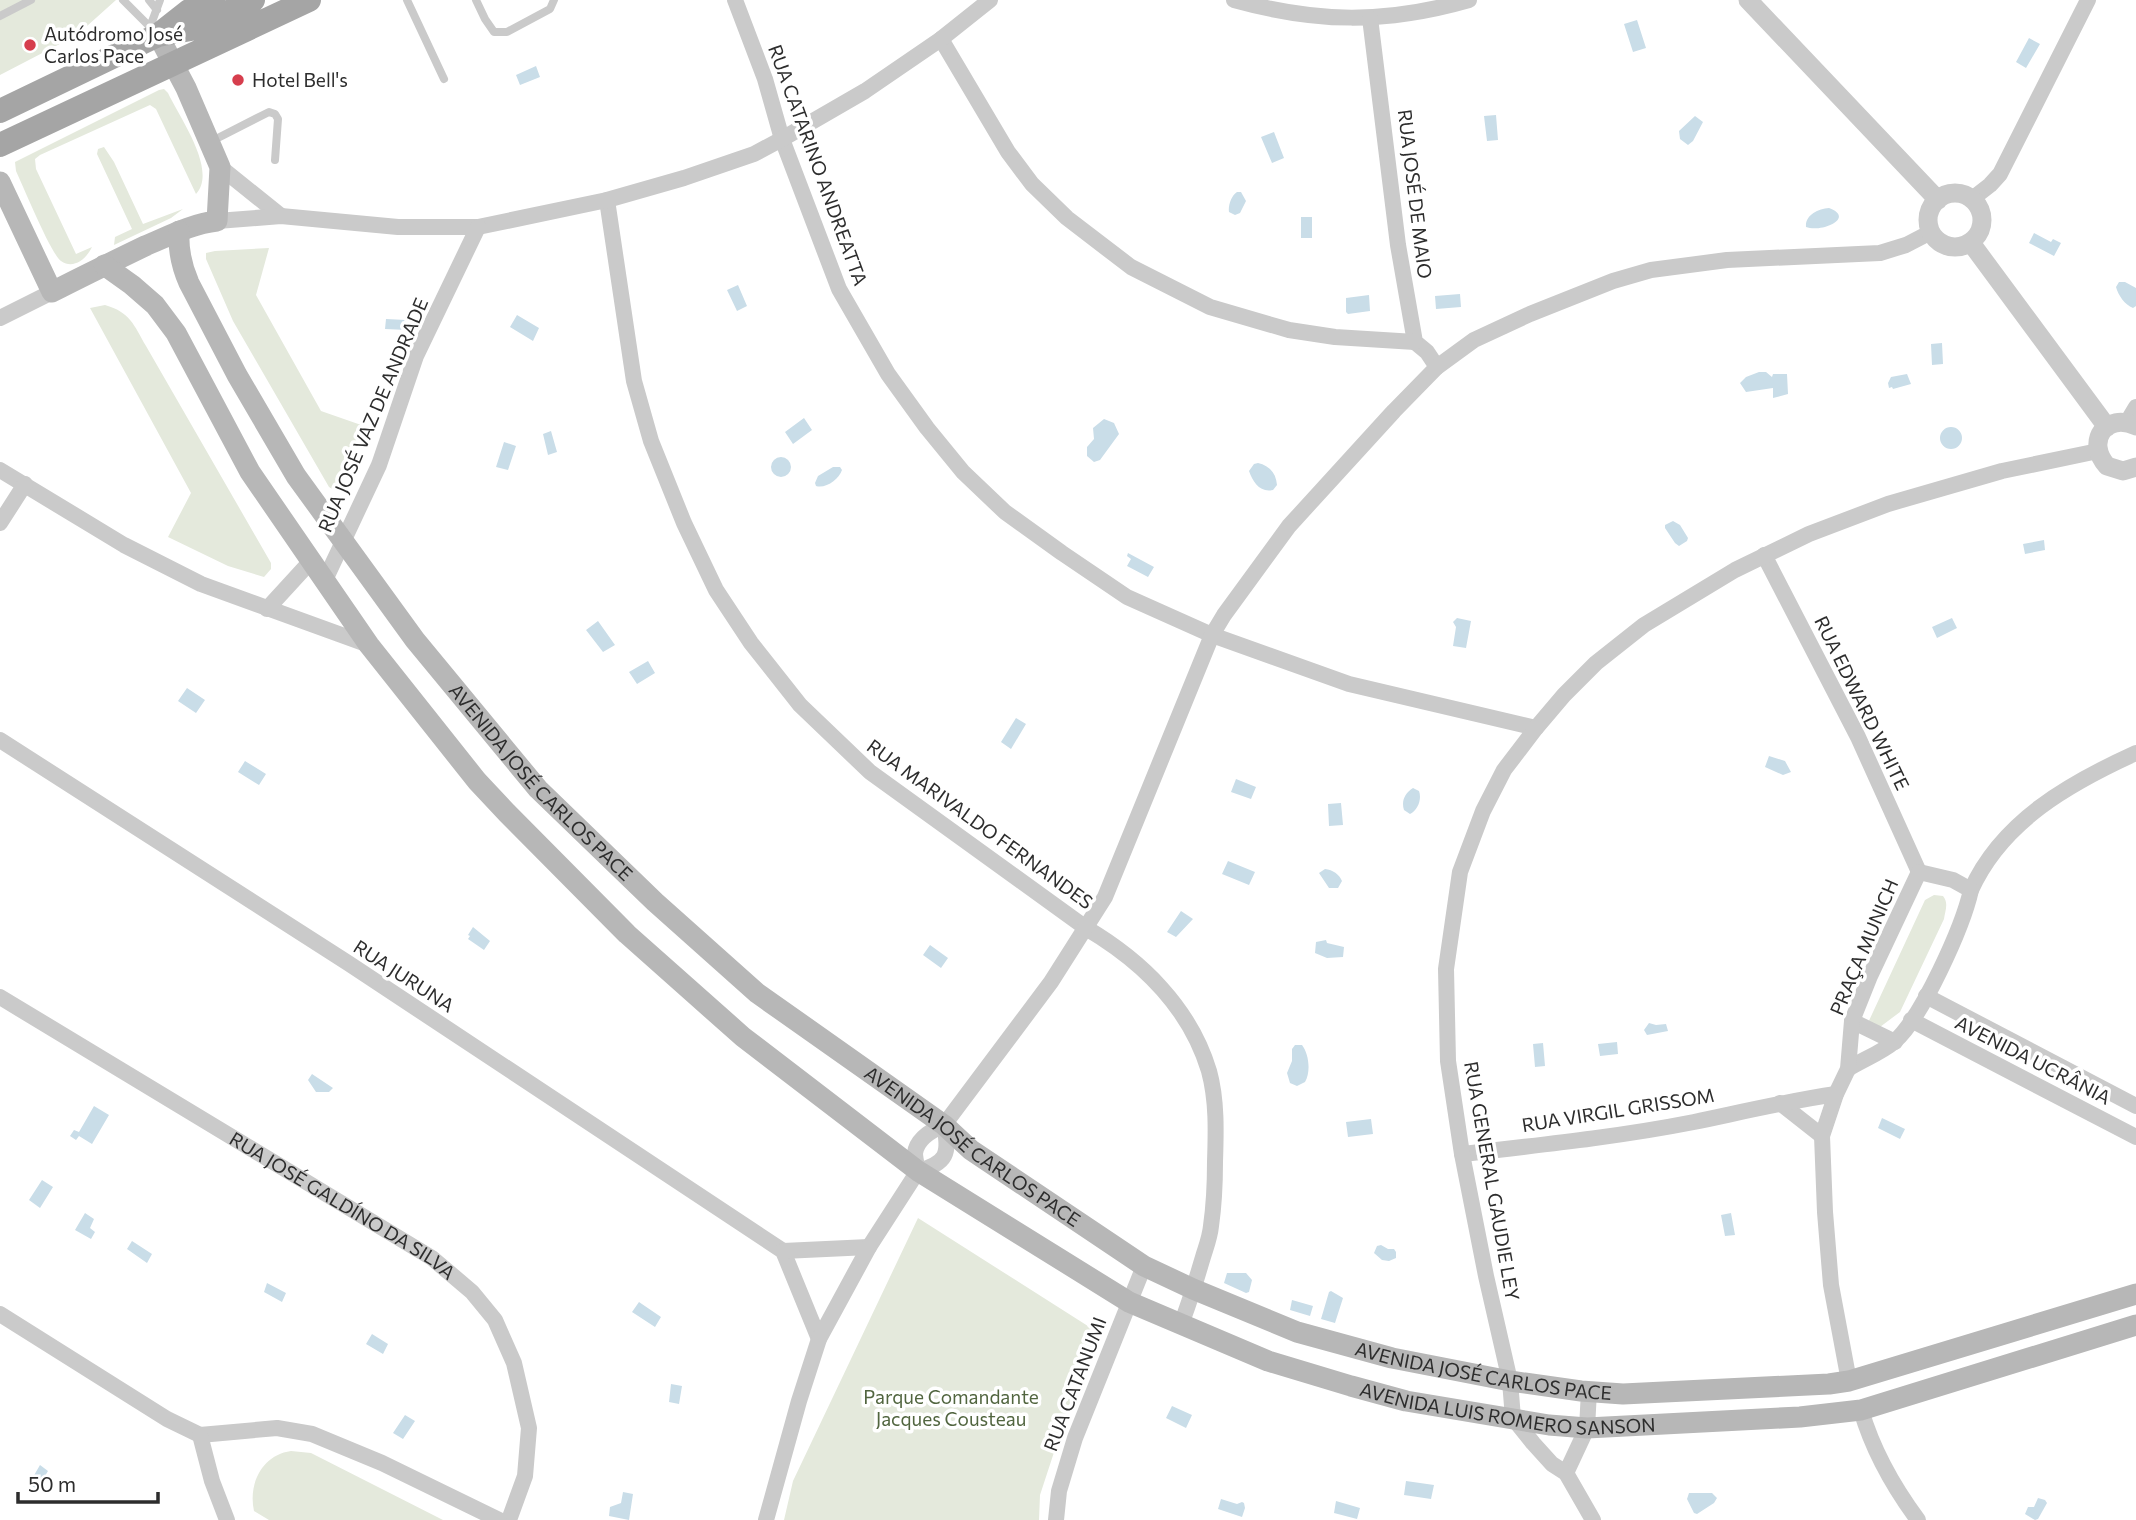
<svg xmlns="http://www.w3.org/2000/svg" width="2136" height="1520" viewBox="0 0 2136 1520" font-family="Commissioner,sans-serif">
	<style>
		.green { fill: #e4e9dc }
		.water { fill: #c9dde8 }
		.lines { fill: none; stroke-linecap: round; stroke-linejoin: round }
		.service { stroke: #cacaca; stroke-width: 8 }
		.minor { stroke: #cacaca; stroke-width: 16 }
		.tertiary { stroke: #cacaca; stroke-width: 19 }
		.secondary { stroke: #b7b7b7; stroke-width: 21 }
		.primary { stroke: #a5a5a5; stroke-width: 24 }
		.poi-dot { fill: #d63e4d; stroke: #fff; stroke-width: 2.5 }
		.labels { text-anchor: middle; stroke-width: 7; stroke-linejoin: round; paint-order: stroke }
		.poi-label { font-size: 19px; fill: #2d2d2d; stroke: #fff; text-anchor: start }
		.street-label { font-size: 19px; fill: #2d2d2d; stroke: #fff }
		.park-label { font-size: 19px; fill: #51653f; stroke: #fff }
	</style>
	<rect width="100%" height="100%" fill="#fff"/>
	<path class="green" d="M0,0H116L77,35L0,75Z
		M164,89L168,93C179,117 218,170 196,194L156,109L150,105L40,155L35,159L36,169L76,254L92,247C87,258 74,270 61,261C51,254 23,186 16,171L15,162L159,90Z
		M104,147L114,162L143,224L183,209L171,218L114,245L115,237L132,229L97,154L98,149Z
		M269,248L256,295L321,411L364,426L347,472L334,490L329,487L233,321L206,259V253L215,251Z
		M105,305C130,312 134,325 146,346L271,563V569L264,577L228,566L168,537L191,493L90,308Z
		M1934,895L1943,896C1949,903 1945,911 1944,919L1900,1012L1880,1027L1867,1025L1925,900Z
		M918,1218L1102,1335L1081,1370L1040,1495L1039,1520H784L793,1481Z
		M291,1451L311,1453L443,1520H269L254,1511C248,1484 262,1455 291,1451Z"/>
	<path class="water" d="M1637,20L1646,48L1633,52L1624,24Z
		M2029,38L2040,44L2026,68L2016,62Z
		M536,66L540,77L520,85L516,75Z
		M1496,115L1498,140L1487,141L1484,116Z
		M1695,116L1703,122L1693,141L1688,145L1680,139L1679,131Z
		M1274,132L1284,158L1272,163L1261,137Z
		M1237,192H1241L1246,201L1240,213L1235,215L1229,212C1228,206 1231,196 1237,192Z
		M1829,208C1856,218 1821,233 1806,227C1805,215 1818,209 1829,208Z
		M1301,217H1312V238H1301Z
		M2034,233L2051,242L2053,239L2061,243L2054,256L2029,243Z
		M2119,282H2125L2136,288V306L2133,308C2125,305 2118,295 2116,287Z
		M738,285L747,306L737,311L727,290Z
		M1460,294L1461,307L1436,309L1435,296Z
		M1369,295L1370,311L1348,314L1346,312V298Z
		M517,315L539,328L533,341L510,327Z
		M386,319L406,320L407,330L385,329Z
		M1942,343L1943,364L1932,365L1931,344Z
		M1759,372H1766L1772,377L1773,374H1787L1788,394L1773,398V388L1746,392L1740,383L1746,377Z
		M1907,374L1911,384L1893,389L1892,387L1889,388L1888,383L1891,377Z
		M804,418L812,430L793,444L785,432Z
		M1104,419L1114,423L1119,434L1100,460L1094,462L1087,456V447L1094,439L1093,428Z
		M1940 438a11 11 0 1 1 22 0a11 11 0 1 1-22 0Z
		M551,431L557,452L548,455L543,434Z
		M504,442L516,446L508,470L496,467Z
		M771 467a10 10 0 1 1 20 0a10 10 0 1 1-20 0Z
		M1258,463C1270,466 1276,473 1277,485L1273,490C1260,493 1253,482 1249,471L1254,464Z
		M833,467H840L842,470C839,479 826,489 816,486L815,483L818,476Z
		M1673,521L1680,525L1688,538L1687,541L1679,546L1675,543L1665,528V525Z
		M2044,540L2045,550L2025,554L2023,544Z
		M1128,553L1154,567L1148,577L1127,566L1131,559L1127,556Z
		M1457,618L1471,621L1466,648L1453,646L1456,627L1453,622Z
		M1952,618L1957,628L1937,638L1932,627Z
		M598,621L615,645L603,652L586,630Z
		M648,661L655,673L637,684L629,672Z
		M187,688L205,700L196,713L178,701Z
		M1016,718L1026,724L1011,749L1001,742Z
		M1769,756L1785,761L1791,772L1783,775L1765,767Z
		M245,761L266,774L259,785L238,772Z
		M1236,779L1256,787L1251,799L1231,792Z
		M1413,788L1419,791C1422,799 1418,810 1410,814L1404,810C1401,801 1405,793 1413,788Z
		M1341,803L1343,825L1329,826L1328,804Z
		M1228,861L1255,872L1249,885L1222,874Z
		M1325,869C1333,870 1339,874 1342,881L1338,888H1329L1319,873Z
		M1181,911L1193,919L1176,937L1167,932Z
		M473,927L490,941L484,950L468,939L470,936L468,935Z
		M1326,940L1327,943L1344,947L1343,957L1327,958L1315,953L1316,942Z
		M930,945L948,958L941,968L923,955Z
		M1649,1023L1656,1025L1666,1024L1668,1031L1647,1035L1644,1030Z
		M1617,1042L1618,1054L1600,1056L1598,1044Z
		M1543,1043L1545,1066L1535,1067L1533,1044Z
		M1295,1045H1302C1309,1054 1311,1072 1305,1082L1297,1086L1290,1083L1287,1073L1292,1061V1049Z
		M312,1074L333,1088L329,1092H316L308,1080Z
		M94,1106L109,1115L92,1144L79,1136L76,1140L70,1136L74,1130L79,1132Z
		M1882,1118L1905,1129L1900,1139L1878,1128Z
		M1371,1119L1373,1134L1348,1137L1346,1122Z
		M42,1180L53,1187L40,1208L29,1200Z
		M85,1213L94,1219L90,1228L95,1232L91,1239L75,1230Z
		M1731,1213L1735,1235L1725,1236L1721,1215Z
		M132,1241L152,1254L147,1263L127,1249Z
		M1381,1245L1388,1249H1394L1396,1252V1258L1389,1261L1382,1260L1374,1253L1377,1246Z
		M1227,1273H1246L1252,1280L1249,1292L1246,1293L1224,1283Z
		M267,1283L286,1293L282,1302L264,1292Z
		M1331,1291L1343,1298L1335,1323L1321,1319L1329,1292Z
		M1292,1300L1313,1306L1310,1316L1290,1310Z
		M639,1302L661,1317L655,1327L632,1312Z
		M372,1334L388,1344L383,1354L366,1344Z
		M671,1384L682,1386L679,1404L669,1402Z
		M1172,1406L1192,1415L1186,1428L1166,1418Z
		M405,1415L415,1421L403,1439L393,1433Z
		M40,1465L48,1471L37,1489L29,1484Z
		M1406,1481L1434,1485L1431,1499L1404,1495Z
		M623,1492L633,1494L629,1520L609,1516L610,1507L621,1503Z
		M1689,1493H1712L1717,1498L1714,1503L1697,1514L1694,1513L1687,1499Z
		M2038,1498L2045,1500L2047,1503L2038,1519L2035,1520L2025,1514L2028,1507H2034Z
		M1221,1499L1237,1504L1242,1502L1244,1503L1245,1508L1242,1517L1218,1509Z
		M1336,1501L1360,1508L1357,1519L1334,1513Z"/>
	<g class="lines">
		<path class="service" d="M123,0L156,33
			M149,0L157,10
			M407,0L444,79
			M476,0L485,19L494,32H507L550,9L554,0
			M0,16L31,0
			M150,27L160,0
			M210,142L263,115L269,112L275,114L278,119L275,160"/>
		<g class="minor">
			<path d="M735,0L765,79L782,139L839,289L888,374L927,428L963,472L1005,512L1062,553L1127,597L1212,635L1349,684L1536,728"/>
			<path d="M1234,0C1317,23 1385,24 1469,0"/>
			<path d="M1370,18L1398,245L1415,342L1427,352L1437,367"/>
			<path d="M941,39L1008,152L1032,184L1067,218L1131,267L1210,307L1289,330L1335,337L1415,342"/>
			<path d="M220,167L281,216"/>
			<path d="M1972,199L1990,185L2000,174L2088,0"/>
			<path d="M607,200L634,381L651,441L684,523L716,590L751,643L800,705L870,772L1086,928C1142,961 1190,1008 1209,1071C1217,1100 1216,1132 1215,1162C1215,1183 1214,1205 1211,1226C1210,1237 1206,1247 1203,1257C1196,1280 1190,1302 1181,1324"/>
			<path d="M217,221L281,216L398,227H478L607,200L684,178L754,154L782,139L865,91L941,39L990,0"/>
			<path d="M0,318L52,292"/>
			<path d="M2127,422L2136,407"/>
			<path d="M0,470L124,545L201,584L369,645"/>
			<path d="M0,523L25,484"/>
			<path d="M1764,555L1858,737L1919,872"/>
			<path d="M325,580L379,465L416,356L478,227"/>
			<path d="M267,609L311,561"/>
			<path d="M0,740L348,963L783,1251L819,1339"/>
			<path d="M1971,890C2002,821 2070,783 2136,753"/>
			<path d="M1926,996L2136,1106"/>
			<path id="s1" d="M0,997L432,1258L472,1292L495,1320L514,1363L529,1428L525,1476L509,1520"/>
			<path d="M1911,1020L2136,1137"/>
			<path d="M1852,1021L1895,1042"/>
			<path d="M1848,1069C1862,1060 1881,1053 1894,1042C1922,1018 1963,926 1971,890L1953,880L1919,872"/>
			<path d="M1780,1103L1822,1136"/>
			<path d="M944,1125L1051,982L1105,897L1212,635L1224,615L1289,526L1394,411L1437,367L1474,340L1530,314L1613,281L1651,270L1727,260L1880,253L1906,245L1931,232"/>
			<path d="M1462,1154C1540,1145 1618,1137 1694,1122C1742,1112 1788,1101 1836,1094"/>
			<path d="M918,1171C947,1163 950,1154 944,1125"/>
			<path d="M918,1171C917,1166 915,1158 915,1153C917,1139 932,1130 944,1125"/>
			<path d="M783,1251L869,1247"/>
			<path d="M0,1314L167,1419L200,1435"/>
			<path d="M1849,1381L1831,1285L1825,1212L1822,1136L1836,1094L1848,1069L1852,1021L1870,976L1919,872"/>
			<path d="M1861,1410C1873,1451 1892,1485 1918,1520"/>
			<path d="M200,1435L277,1428L312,1434L382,1463L499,1520"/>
			<path d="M200,1435L212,1481L227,1520"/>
			<path d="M1566,1473L1587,1428L1589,1391"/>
			<path d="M766,1520L799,1401L819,1339L869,1247L918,1171"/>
			<path d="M1056,1520L1059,1491L1075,1438L1144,1266"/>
			<path d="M1593,1520L1566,1473L1552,1464L1533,1443L1513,1418L1510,1381L1486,1276L1462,1154L1448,1061L1446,969L1460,872L1483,811L1504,770L1536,728L1564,695L1596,663L1644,625L1735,570L1809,534L1888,504L2002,471L2098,451"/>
		</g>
		<path class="tertiary" d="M1748,0L1938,200
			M1928 220a27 27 0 1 1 54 0a27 27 0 1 1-54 0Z
			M1971,243L2107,427
			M2136,426C2106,412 2085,441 2107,466L2123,471L2136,467"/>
		<g class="secondary">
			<path d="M0,182L52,292C83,276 114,261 145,246C169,236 191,224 217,221L220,167L186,88L158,35"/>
			<path id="s2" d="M179,231C178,250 181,265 189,283L237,375L296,476L415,640L538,789L655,902L757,993L944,1125L971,1150L1144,1266L1193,1289L1297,1332L1392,1358L1510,1381L1581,1391L1623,1394L1829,1384L1849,1381L2136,1294"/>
			<path id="s3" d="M104,265L132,285L155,305L176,333L250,472L369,645L477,781L507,813L627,934L743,1037L918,1171L1129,1302L1268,1361L1351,1386L1406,1401L1549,1425L1587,1428L1800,1417L1861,1410L2136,1325"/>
		</g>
		<path class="primary" d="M161,33L189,11L213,0
			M0,111L158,35L196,28L253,0
			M0,145L309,0"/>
	</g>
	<g class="poi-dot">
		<circle cx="30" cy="45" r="7"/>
		<circle cx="238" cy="80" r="7"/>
	</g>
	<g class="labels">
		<g class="poi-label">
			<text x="44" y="41">Autódromo José<tspan x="44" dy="22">Carlos Pace</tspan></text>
			<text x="252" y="87">Hotel Bell's</text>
		</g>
		<g class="street-label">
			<text transform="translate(818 165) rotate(70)" y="7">RUA CATARINO ANDREATTA</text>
			<text transform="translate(1415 194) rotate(83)" y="7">RUA JOSÉ DE MAIO</text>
			<text transform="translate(373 415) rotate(-67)" y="7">RUA JOSÉ VAZ DE ANDRADE</text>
			<text transform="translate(1862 703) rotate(64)" y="7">RUA EDWARD WHITE</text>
			<text dy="7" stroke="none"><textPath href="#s2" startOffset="667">AVENIDA JOSÉ CARLOS PACE</textPath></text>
			<text transform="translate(980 824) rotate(36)" y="7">RUA MARIVALDO FERNANDES</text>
			<text transform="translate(1864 947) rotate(-67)" y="7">PRAÇA MUNICH</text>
			<text transform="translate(404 976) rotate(33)" y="7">RUA JURUNA</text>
			<text transform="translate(2033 1060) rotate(27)" y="7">AVENIDA UCRÂNIA</text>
			<text transform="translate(1618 1110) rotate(-9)" y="7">RUA VIRGIL GRISSOM</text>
			<text dy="7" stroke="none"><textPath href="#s2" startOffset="1234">AVENIDA JOSÉ CARLOS PACE</textPath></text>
			<text transform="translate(1492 1181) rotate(80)" y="7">RUA GENERAL GAUDIE LEY</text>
			<text dy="7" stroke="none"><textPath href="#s1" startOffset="401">RUA JOSÉ GALDÍNO DA SILVA</textPath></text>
			<text dy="7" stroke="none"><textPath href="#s2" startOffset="1801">AVENIDA JOSÉ CARLOS PACE</textPath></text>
			<text transform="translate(1075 1384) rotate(-69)" y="7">RUA CATANUMI</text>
			<text dy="7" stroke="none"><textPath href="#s3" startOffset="1876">AVENIDA LUIS ROMERO SANSON</textPath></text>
		</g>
		<g class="park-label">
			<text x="951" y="1404">Parque Comandante<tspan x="951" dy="22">Jacques Cousteau</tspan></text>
		</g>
	</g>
	<path d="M18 1492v10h140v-10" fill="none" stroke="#2d2d2d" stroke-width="3.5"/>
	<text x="28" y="1492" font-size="21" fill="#2d2d2d" stroke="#ffffff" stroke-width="5" paint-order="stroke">50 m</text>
</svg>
